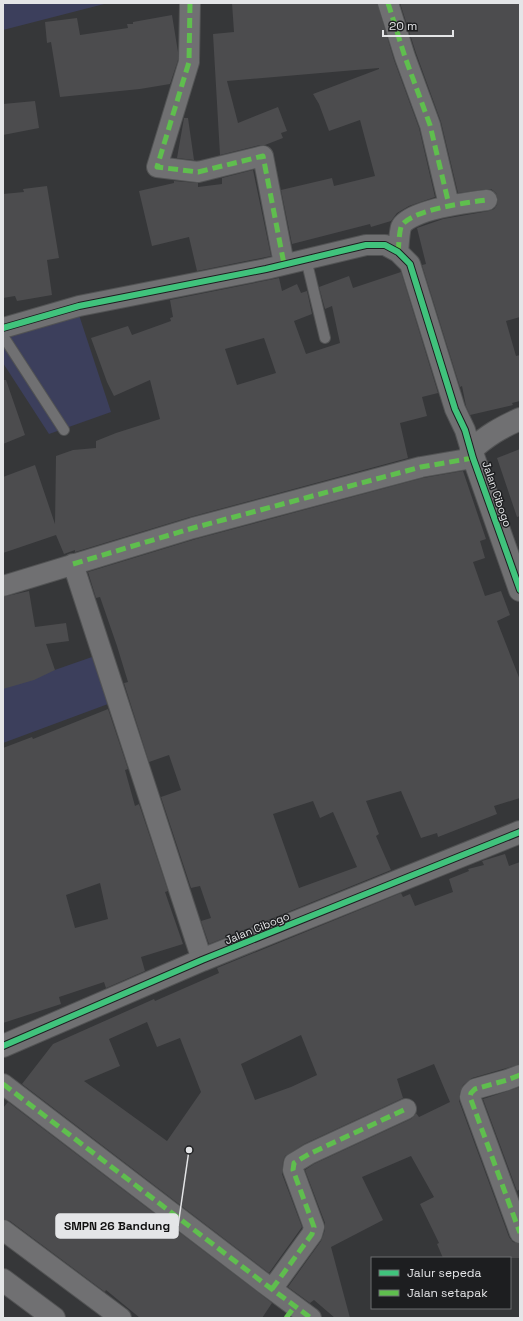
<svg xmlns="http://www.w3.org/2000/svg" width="523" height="1321" viewBox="0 0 523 1321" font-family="'Space Grotesk',sans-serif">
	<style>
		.green { fill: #3c3f5c }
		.building { fill: #4c4c4e; fill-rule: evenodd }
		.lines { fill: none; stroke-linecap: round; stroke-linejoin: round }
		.service-casing { stroke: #525354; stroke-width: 12 }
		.minor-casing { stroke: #525354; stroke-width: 22 }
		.tertiary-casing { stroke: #525354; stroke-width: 24 }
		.service { stroke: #707072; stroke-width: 10 }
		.minor { stroke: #707072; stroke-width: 20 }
		.tertiary { stroke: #707072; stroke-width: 22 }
		.quiet { stroke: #5fbe4e; stroke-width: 5; stroke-dasharray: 10 5; stroke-linecap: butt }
		.cycleway-casing { stroke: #1d1e20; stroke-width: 8 }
		.cycleway { stroke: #40c37c; stroke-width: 6 }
		.labels { text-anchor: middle; stroke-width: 3; stroke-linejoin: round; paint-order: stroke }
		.street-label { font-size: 11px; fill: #e4e5e7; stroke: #1d1e20 }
		.leader { fill: none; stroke: #e4e5e7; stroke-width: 1.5 }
		.callout-dot { fill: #e4e5e7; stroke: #1d1e20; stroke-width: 1.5 }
		.callout { fill: #e4e5e7; stroke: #e4e5e7; stroke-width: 1.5 }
		.callout-label { font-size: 12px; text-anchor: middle; font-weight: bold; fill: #111 }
	</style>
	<rect width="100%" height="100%" fill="#363739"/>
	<path class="green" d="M3,3H108L3,30Z
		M79,315L111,412L49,434L3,363V336Z
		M92,657L108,704L3,743V688Z"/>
	<path class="building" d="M232,3H377L394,60L419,128L435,197L409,206L397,213L391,221L371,227L370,224L292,244L281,190L332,178L334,186L375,176L360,120L329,131L319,104L313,94L379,69V68L227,81L238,123L278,107L287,131L281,133L283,138L265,145H260L220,155L213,34L234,32Z
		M400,3H520V317L506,321L516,356L520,355V401L512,403L513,405L470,415L466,406L462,386L460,387L422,265L426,264L417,228L443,219L489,211L494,209L497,205L498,199L496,193L491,189H486L458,193L441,122L416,53Z
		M172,15L178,52V60L170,84L140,89L60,97L51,42L47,43L45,22L77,18L80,35L128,28L127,24H133V22Z
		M35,101L39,128L3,135V104Z
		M184,118H188L194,160L177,158Z
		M253,170L271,256L197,271L189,237L152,246L139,191L174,183V181L198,183V187L222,184V178Z
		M47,186L59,258L47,260L52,295L17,301L15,296L3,298V194L24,192L23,189Z
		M401,272L438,393L422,397L427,416L400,423L408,458L190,517L75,552V550L64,554L56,535L3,553V477L35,465L55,524L56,456L73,450L96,448V441L116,433L160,419L150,380L114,396L107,382L91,338L128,326L132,335L171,321L170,318L173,317L170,300L279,278L282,291L297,284L301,293L307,291L312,314L294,321L306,354L340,343L332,306L325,309L319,287L349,276L353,288ZM264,338L276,373L237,385L225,349Z
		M3,380H6L25,435L3,444Z
		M520,449V516L517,517L497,458Z
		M463,471L486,539L480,541L485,558L473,562L485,596L501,591L510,615L497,621L520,680V798L494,806L497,814L438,837L437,833L421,838L401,791L366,801L379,834L376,836L391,870L209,944L201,921L211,918L200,886L191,888L161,797L181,790L169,755L149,762L124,683L128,682L117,646L100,597L96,598L88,572L196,539L423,478ZM313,801L320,818L333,812L357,867L299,888L273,814Z
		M29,591L35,627L66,623L69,641L46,644L55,670L34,680L3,689V597Z
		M108,709L128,769L125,770L135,806L139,804L168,891L165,892L183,944L141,957L145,971L106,988L104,982L59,997L61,1004L3,1023V748L32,737L33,739ZM100,883L108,919L75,928L66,895Z
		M505,854L509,866L520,862V1064L472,1078L463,1085L459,1095V1101L509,1237L513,1242L520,1244V1258H443L437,1244L439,1243L420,1204L434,1197L411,1156L362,1177L383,1220L331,1247L350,1318H335L314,1300L310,1303L288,1287L321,1241L325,1230V1223L305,1170L314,1164L411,1119L416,1113L419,1117L450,1102L434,1064L397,1079L403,1098L304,1144L285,1156L283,1161L282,1174L302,1227L269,1273L22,1084L53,1044L154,999L155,1001L219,973L217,968L401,893L403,897L410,894L415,906L453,892L449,879L469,871L468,869L484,865L482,861ZM147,1022L157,1047L180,1038L201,1092L167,1141L84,1081L120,1066L109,1039ZM301,1035L317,1075L291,1087L255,1100L241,1064Z
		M520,1087V1189L517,1191L483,1099Z
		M8,1102L272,1303L262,1318H140L106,1290L105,1292L10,1221L3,1219V1108Z"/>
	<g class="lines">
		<defs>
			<path id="service" d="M306,259L325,338
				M3,336L64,430"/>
			<path id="minor" d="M190,3L189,62L157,167L198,172L263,156L284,264
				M388,3L405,57L430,125L449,205
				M398,252C399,244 399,234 401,227C408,210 470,202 487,200
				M3,328L79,306L266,269L366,245H385L398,252L410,264L455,409L465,430L471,450
				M73,564L202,960
				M3,586L193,528L421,467L473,458
				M520,1075L507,1080L475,1089L471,1093L470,1097L520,1233
				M3,1084L265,1284L311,1318
				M3,1230L121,1318
				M272,1289L312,1234L314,1227L293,1170L294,1163L309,1154L406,1109"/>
			<path id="tertiary" d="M520,419C500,428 488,435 471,450L520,590
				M3,1046L202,960L520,832
				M3,1280L54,1318"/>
		</defs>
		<use href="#service" class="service-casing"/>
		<use href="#minor" class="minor-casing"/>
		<use href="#tertiary" class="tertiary-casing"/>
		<use href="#service" class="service"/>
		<use href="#minor" class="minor"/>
		<use href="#tertiary" class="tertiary"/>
		<path class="quiet" d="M190,3L189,62L157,167L198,172L263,156L284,264H287
			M388,3L405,57L430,125L449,205
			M398,252C399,244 399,234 401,227C408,210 470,202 487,200
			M73,564L193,528L421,467L473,458
			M520,1075L507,1080L475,1089L471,1093L470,1097L520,1233
			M3,1084L265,1284L311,1318
			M272,1289L312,1234L314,1227L293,1170L294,1163L309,1154L406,1109
			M286,1318L295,1306"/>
		<defs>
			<path id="cycleway" d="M3,328L79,306L266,269L366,245H385L398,252L410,264L455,409L465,430L473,458L520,590
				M3,1046L202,960L520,832"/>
		</defs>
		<use href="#cycleway" class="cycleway-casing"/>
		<use href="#cycleway" class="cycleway"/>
	</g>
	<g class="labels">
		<g class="street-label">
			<text transform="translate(497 494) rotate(71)" y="4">Jalan Cibogo</text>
			<text transform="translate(257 928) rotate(-22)" y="4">Jalan Cibogo</text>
		</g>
	</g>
	<path class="leader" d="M189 1150L178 1226"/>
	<circle class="callout-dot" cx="189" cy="1150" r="4"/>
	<rect class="callout" x="56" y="1214" width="122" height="24" rx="4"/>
	<g class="callout-label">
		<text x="117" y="1230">SMPN 26 Bandung</text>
	</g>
	<rect width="523" height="1321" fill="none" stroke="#e4e5e7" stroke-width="8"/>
	<rect x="371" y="1257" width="140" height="52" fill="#1d1e20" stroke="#6d6e70"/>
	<rect x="379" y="1270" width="20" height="6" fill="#40c37c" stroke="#6d6e70"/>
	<text x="407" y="1277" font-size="12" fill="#e4e5e7">Jalur sepeda</text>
	<rect x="379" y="1290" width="20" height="6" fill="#5fbe4e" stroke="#6d6e70"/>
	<text x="407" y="1297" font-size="12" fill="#e4e5e7">Jalan setapak</text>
	<path d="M383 30v6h70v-6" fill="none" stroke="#e4e5e7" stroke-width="2"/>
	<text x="389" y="30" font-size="12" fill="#e4e5e7" stroke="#1d1e20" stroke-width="3" paint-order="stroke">20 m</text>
</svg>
